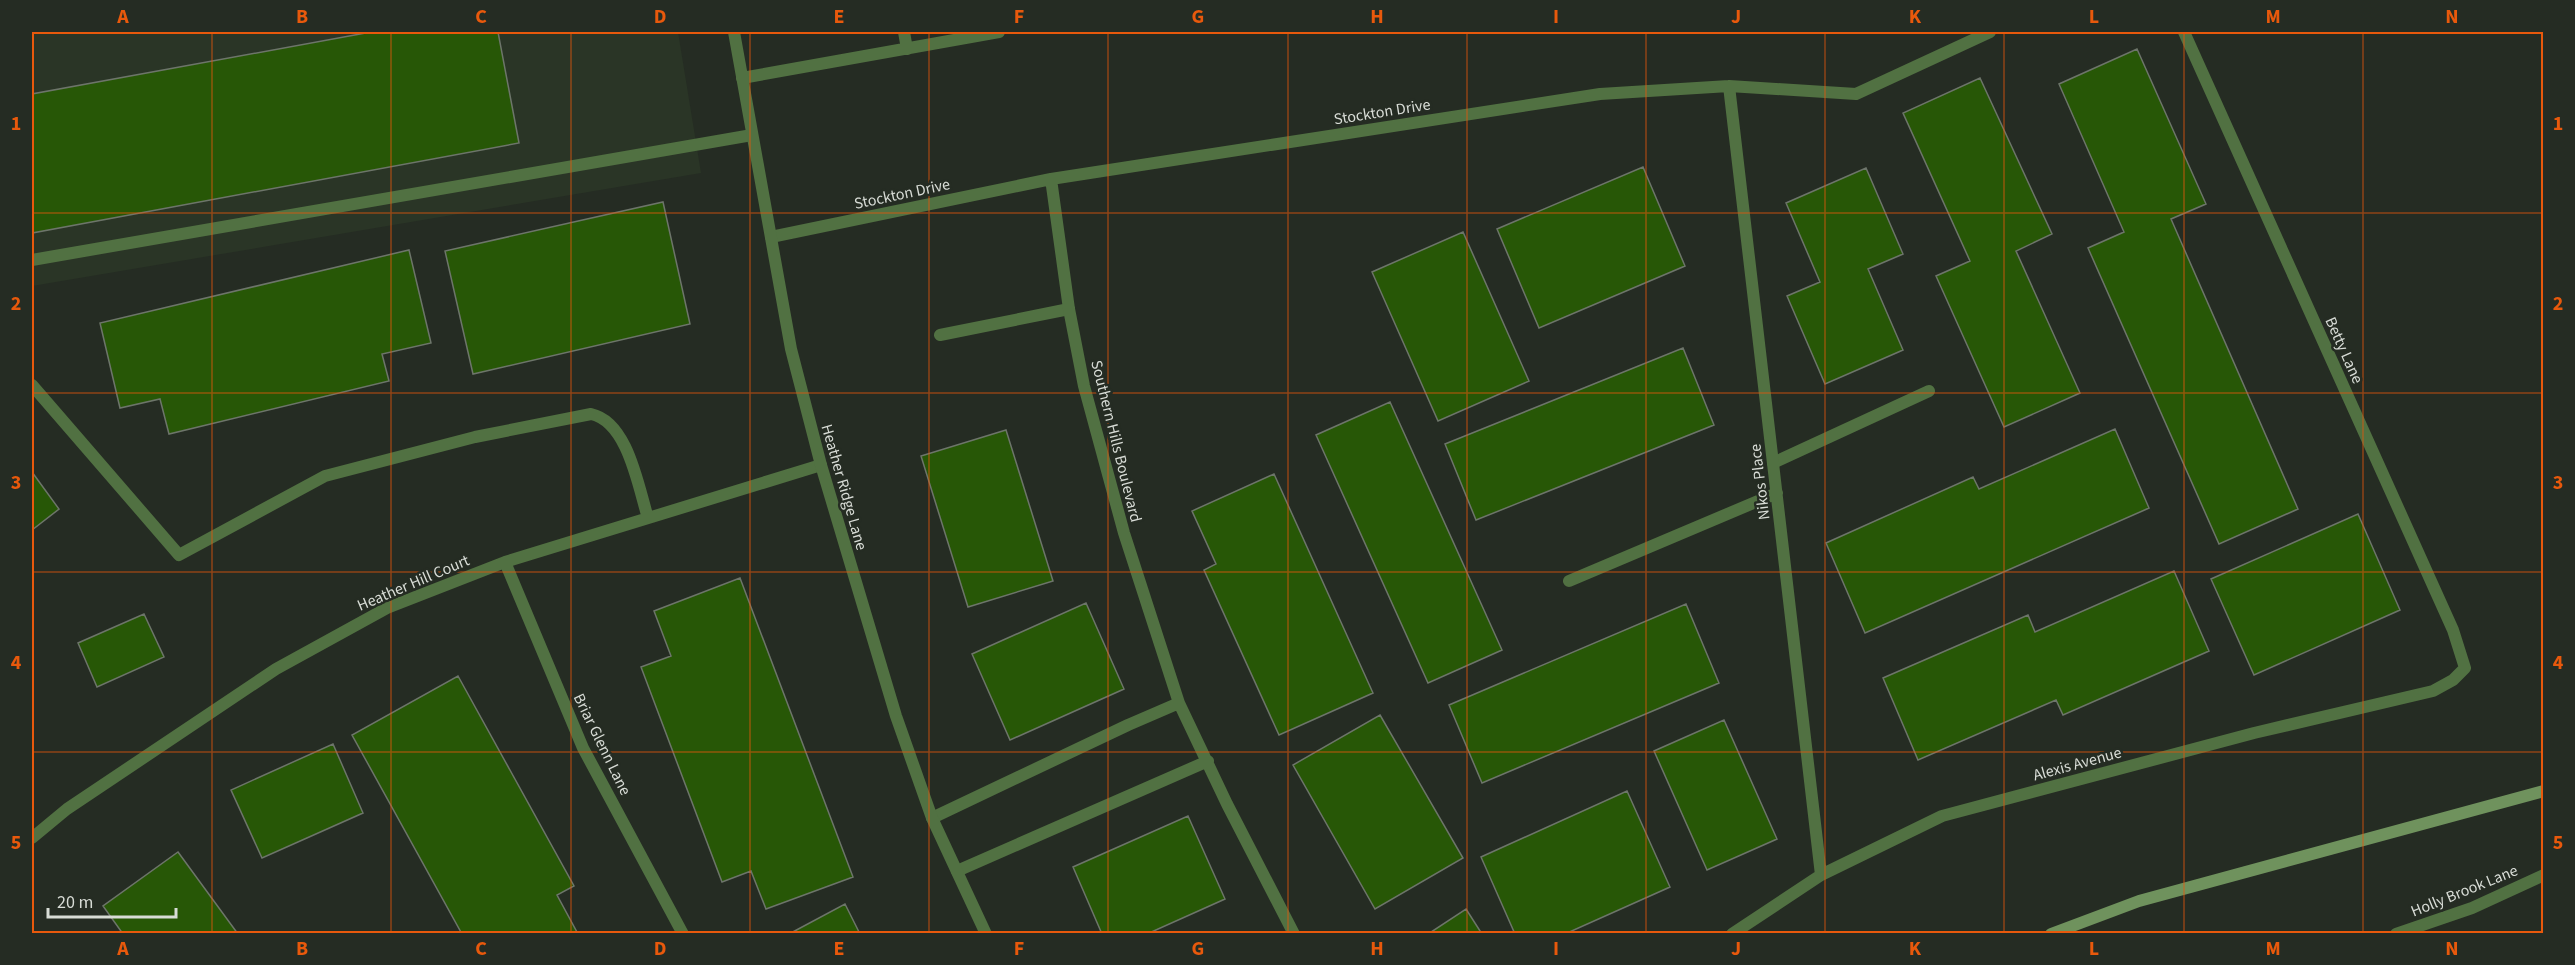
<svg xmlns="http://www.w3.org/2000/svg" width="2575" height="965" viewBox="0 0 2575 965" font-family="'Source Sans 3',sans-serif">
	<style>
		.built { fill: #2a3526 }
		.lines { fill: none; stroke-linecap: round; stroke-linejoin: round }
		.stream { stroke: #6f925d; stroke-width: 12 }
		.building { fill: #275706; stroke: #6d756a; stroke-width: 1.5 }
		.service { stroke: #517142; stroke-width: 12 }
		.minor { stroke: #517142; stroke-width: 12 }
		.tertiary { stroke: #517142; stroke-width: 12 }
		.grid { fill: none; stroke: #e8590c; stroke-width: 1.5; stroke-opacity: 0.55 }
		.labels { text-anchor: middle; stroke-width: 5; stroke-linejoin: round; paint-order: stroke }
		.street-label { font-size: 16px; fill: #d8dcd6; stroke: #252c23 }
		.neatline { fill: none; stroke: #e8590c; stroke-width: 2 }
		.grid-label { font-size: 20px; text-anchor: middle; font-weight: bold; fill: #e8590c }
	</style>
	<rect width="100%" height="100%" fill="#252c23"/>
	<path class="built" d="M32,32H678L701,173L32,286Z"/>
	<g class="lines">
		<path class="stream" d="M2051,934L2139,901L2544,791"/>
	</g>
	<path class="building" d="M371,32H498L519,143L32,233V94Z
		M2137,49L2206,204L2171,219L2298,509L2219,544L2088,248L2124,232L2059,84Z
		M1980,78L2052,234L2016,251L2080,393L2004,427L1936,276L1970,261L1903,113Z
		M1643,167L1685,266L1539,328L1497,229Z
		M1866,168L1903,254L1868,269L1903,350L1825,384L1787,296L1820,282L1786,203Z
		M663,202L690,324L473,374L445,251Z
		M1463,232L1529,381L1438,421L1372,272Z
		M409,250L431,343L382,354L389,381L169,434L160,399L120,408L100,323Z
		M1683,348L1714,425L1476,520L1445,444Z
		M1390,402L1502,650L1428,683L1316,435Z
		M2115,429L2149,508L1865,633L1826,543L1973,477L1979,489Z
		M1006,430L1053,581L968,607L921,456Z
		M32,472L59,509L32,530Z
		M1274,474L1373,693L1279,735L1204,570L1216,564L1192,511Z
		M2358,514L2400,610L2254,675L2211,579Z
		M2174,571L2209,651L2063,715L2056,700L1918,760L1883,678L2028,615L2035,632Z
		M740,578L853,877L766,909L751,871L722,882L641,667L671,656L654,611Z
		M1086,603L1124,689L1010,740L972,654Z
		M1686,604L1719,683L1482,783L1449,705Z
		M144,614L164,657L97,687L78,643Z
		M458,676L574,886L557,895L578,934H462L352,735Z
		M1380,715L1463,858L1375,909L1293,765Z
		M1724,720L1777,839L1707,870L1654,751Z
		M333,744L363,813L262,858L231,790Z
		M1627,791L1670,887L1565,934H1515L1481,857Z
		M1188,816L1225,899L1147,934H1102L1073,867Z
		M178,852L238,934H123L103,906Z
		M845,904L860,934H789Z
		M1466,909L1482,934H1428Z"/>
	<g class="lines">
		<path class="service" d="M904,32L907,49
			M742,78L999,32
			M32,260L752,135
			M940,335L1069,309
			M32,385L179,555L325,476L475,437L591,414C628,422 638,486 648,518
			M1773,463L1929,391
			M505,562L583,748L683,934
			M32,838L67,809L276,669L387,608L505,562L821,465
			M2396,934L2472,908L2544,875"/>
		<path class="minor" d="M1729,86L1821,875
			M1051,179L1069,309L1084,386L1124,533L1179,703L1227,804L1294,934
			M771,237L1051,179L1600,94L1729,86L1856,94L1990,32
			M1569,581L1777,493
			M932,818L1128,725L1179,703
			M957,871L1208,761
			M1732,934L1821,875L1942,816L2254,733L2433,691L2453,680L2465,668L2453,630L2184,32"/>
		<path class="tertiary" d="M734,32L791,349L821,465L896,716L932,818L986,934"/>
	</g>
	<path class="grid" d="M212,32V934M391,32V934M571,32V934M750,32V934M929,32V934M1108,32V934M1288,32V934M1467,32V934M1646,32V934M1825,32V934M2004,32V934M2184,32V934M2363,32V934M32,213H2544M32,393H2544M32,572H2544M32,752H2544"/>
	<g class="labels">
		<g class="street-label">
			<text transform="translate(1382 111) rotate(-9)" y="6">Stockton Drive</text>
			<text transform="translate(902 193) rotate(-12)" y="6">Stockton Drive</text>
			<text transform="translate(2345 350) rotate(66)" y="6">Betty Lane</text>
			<text transform="translate(1117 441) rotate(76)" y="6">Southern Hills Boulevard</text>
			<text transform="translate(1759 482) rotate(-97)" y="6">Nikos Place</text>
			<text transform="translate(845 487) rotate(74)" y="6">Heather Ridge Lane</text>
			<text transform="translate(413 582) rotate(-23)" y="6">Heather Hill Court</text>
			<text transform="translate(603 744) rotate(64)" y="6">Briar Glenn Lane</text>
			<text transform="translate(2077 763) rotate(-15)" y="6">Alexis Avenue</text>
			<text transform="translate(2464 890) rotate(-22)" y="6">Holly Brook Lane</text>
		</g>
	</g>
	<rect width="2575" height="965" fill="none" stroke="#252c23" stroke-width="66"/>
	<path d="M48 908v9h128v-9" fill="none" stroke="#d8dcd6" stroke-width="3"/>
	<text x="57" y="908" font-size="18" fill="#d8dcd6" stroke="#252c23" stroke-width="4.5" paint-order="stroke">20 m</text>
	<rect x="33" y="33" width="2509" height="899" class="neatline"/>
	<g class="grid-label">
		<text x="123" y="23">A</text>
		<text x="302" y="23">B</text>
		<text x="481" y="23">C</text>
		<text x="660" y="23">D</text>
		<text x="839" y="23">E</text>
		<text x="1019" y="23">F</text>
		<text x="1198" y="23">G</text>
		<text x="1377" y="23">H</text>
		<text x="1556" y="23">I</text>
		<text x="1736" y="23">J</text>
		<text x="1915" y="23">K</text>
		<text x="2094" y="23">L</text>
		<text x="2273" y="23">M</text>
		<text x="2452" y="23">N</text>
		<text x="16" y="130">1</text>
		<text x="2558" y="130">1</text>
		<text x="16" y="310">2</text>
		<text x="2558" y="310">2</text>
		<text x="16" y="489">3</text>
		<text x="2558" y="489">3</text>
		<text x="16" y="669">4</text>
		<text x="2558" y="669">4</text>
		<text x="16" y="849">5</text>
		<text x="2558" y="849">5</text>
		<text x="123" y="955">A</text>
		<text x="302" y="955">B</text>
		<text x="481" y="955">C</text>
		<text x="660" y="955">D</text>
		<text x="839" y="955">E</text>
		<text x="1019" y="955">F</text>
		<text x="1198" y="955">G</text>
		<text x="1377" y="955">H</text>
		<text x="1556" y="955">I</text>
		<text x="1736" y="955">J</text>
		<text x="1915" y="955">K</text>
		<text x="2094" y="955">L</text>
		<text x="2273" y="955">M</text>
		<text x="2452" y="955">N</text>
	</g>
</svg>
